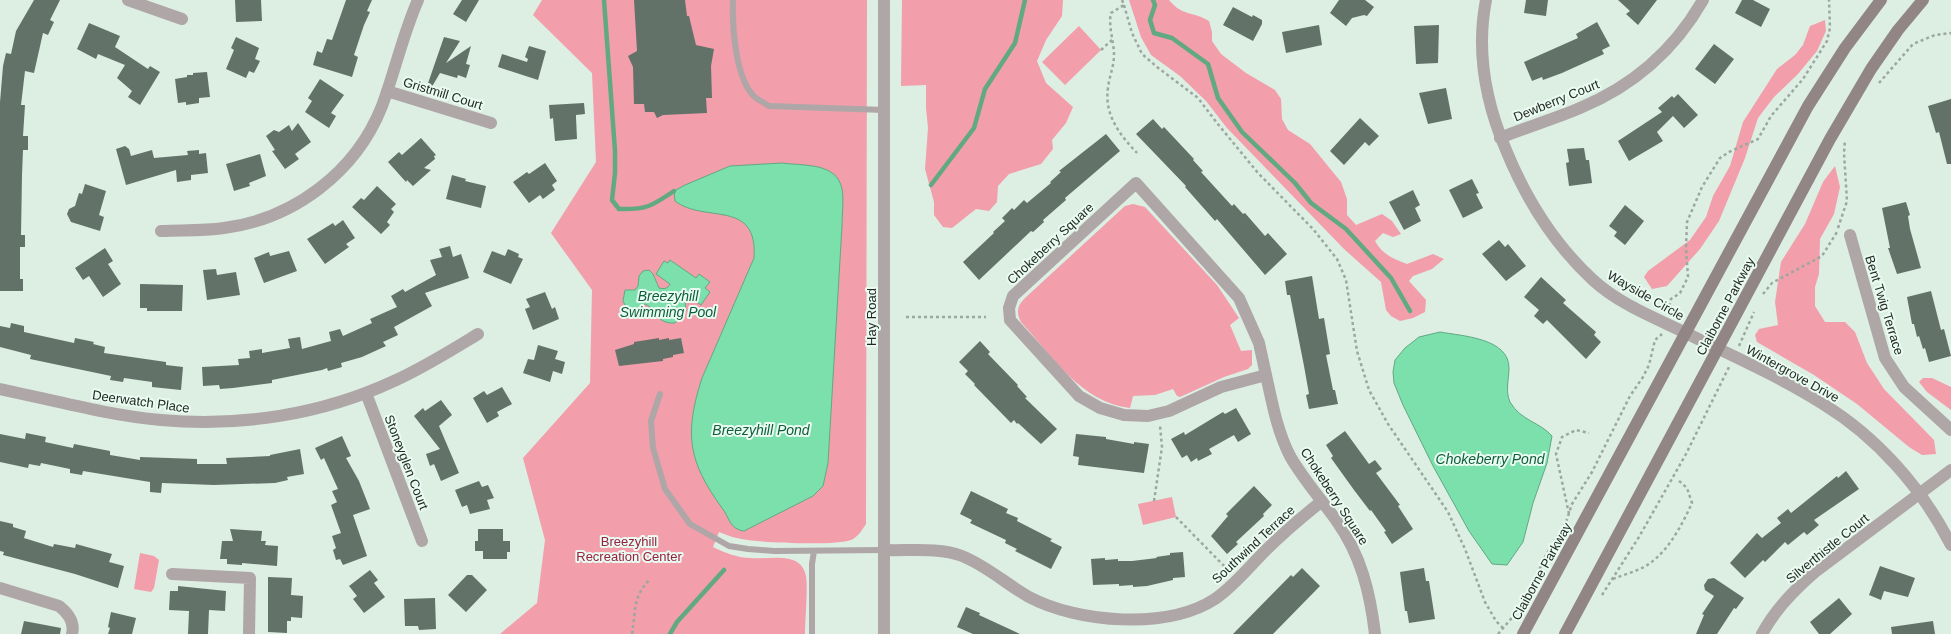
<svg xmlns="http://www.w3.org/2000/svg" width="1951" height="634" viewBox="0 0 1951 634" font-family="Helvetica,sans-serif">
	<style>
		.green { fill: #f29eab }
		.water { fill: #7be0ab; stroke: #61a983 }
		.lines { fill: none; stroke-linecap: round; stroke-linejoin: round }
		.stream { stroke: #61a983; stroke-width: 4.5 }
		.building { fill: #637269 }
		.path { stroke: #9ba8a0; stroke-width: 2.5; stroke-dasharray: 3 3; stroke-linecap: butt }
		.service { stroke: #aea6a7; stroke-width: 6 }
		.minor { stroke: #aea6a7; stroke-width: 12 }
		.tertiary { stroke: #aea6a7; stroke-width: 12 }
		.secondary { stroke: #928586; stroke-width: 12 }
		.labels { text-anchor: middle; stroke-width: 4; stroke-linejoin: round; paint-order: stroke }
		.street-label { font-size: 13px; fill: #232a26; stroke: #eafbf1 }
		.park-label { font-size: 13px; fill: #962143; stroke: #eafbf1 }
		.water-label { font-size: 14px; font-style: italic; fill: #0e5d3b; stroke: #eafbf1 }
	</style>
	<rect width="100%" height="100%" fill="#ddeee3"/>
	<path class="green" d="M542,0H867L866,524C862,530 858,537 851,540C836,546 754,543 737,538C731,537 725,534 719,532L713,547C725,553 738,558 751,558C769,560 801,550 806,576C808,588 805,620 805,634H500L537,603L545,540L523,458L590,383L592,290L551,233L596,162L592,73L533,15Z
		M902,0H1063L1062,16L1046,40L1037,61L1046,83L1073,107L1066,123L1052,140L1053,149L1041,164L1009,174L998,186L997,202L989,211L976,209L952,228L943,227L934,215V202L925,169L928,128L926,108V85L901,86Z
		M1129,0H1169C1183,17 1193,11 1209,21L1212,32V41L1221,54L1246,73L1275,90L1281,99L1282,119L1288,130L1310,144L1341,182L1347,199V215L1356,225L1382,214L1392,221L1401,234L1393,237L1383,233L1375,241C1382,254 1393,259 1407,264L1433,254L1444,259L1432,269L1413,276L1409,281L1426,300L1425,312L1413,318L1400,321L1391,316L1386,310L1381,282L1344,249L1227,128L1206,101L1180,76L1151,55L1141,37Z
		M1825,20L1826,31L1817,51L1798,74L1774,97L1758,118L1745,158L1719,221L1700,249L1667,286L1652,289L1644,277L1648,271L1690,240L1706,217L1713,196L1730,166L1743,122L1777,69L1795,55L1803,45L1810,26Z
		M1079,26L1101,50L1065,85L1042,62Z
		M1835,166L1840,187L1834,214L1820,239L1819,274L1815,287V306L1825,322H1845L1855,332L1867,363L1884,389L1934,440L1936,454L1922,455L1909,447L1857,404L1814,375L1757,342L1755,335L1759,329L1778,325L1775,302L1781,262L1805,224L1823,182Z
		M1133,204L1145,207L1217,285L1239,318L1230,325L1241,351L1252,350V365L1248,369L1224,377L1180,397L1177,396L1173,389L1155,395L1133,396L1130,408C1082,403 1052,356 1021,322C1016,312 1017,306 1025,298L1125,206Z
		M1923,378H1932L1951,387V410L1927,392L1919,382Z
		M1172,497L1176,517L1143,525L1138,504Z
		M140,553L154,556L159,560L154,588L151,592L134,589Z"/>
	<path class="water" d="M782,163C803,166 837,162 842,189C844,200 842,214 842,226L828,463L823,486L813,496L744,531C729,529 730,518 722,508C688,461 684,434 702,378L754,258C758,198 705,224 675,201L674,191L685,185L730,166Z
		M670,260L696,278L699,274L710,282L705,288L710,292L701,305L682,292L681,294L685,301L686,311L675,323C655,324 659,310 645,304L641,307L638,312L626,307L623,301L625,290H635L638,286L639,276L643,271L649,270L653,274L659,288C664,289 668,289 670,284L656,274L664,261L668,263Z
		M1440,332C1462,336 1509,338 1509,368C1509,379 1505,391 1510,402C1521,421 1540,422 1552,436L1547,463L1533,503L1523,542L1507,565L1492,564L1469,531L1433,466L1403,405L1394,383L1393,372L1395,360L1405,348L1419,337Z"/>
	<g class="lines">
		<path class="stream" d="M604,0L615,151V173L612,200L619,209C646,210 652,206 674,191
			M1153,0L1155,5L1150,20L1154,33L1172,38L1208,64L1218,98L1242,132L1295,183L1311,203L1346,229L1391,278L1410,311
			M931,185L974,128L985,89L1015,43L1025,0
			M670,634L677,622L724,570"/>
	</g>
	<path class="building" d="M34,0H60L50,20L54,22L48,35L43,33L34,73L25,71L21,105H25L23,136H28V150H23L22,175L21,235H25V247H20V279H23V291H0V102L3,66L6,53L11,54L16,31Z
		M235,0H261L262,21L236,22Z
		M346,0H372L367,11L370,12L364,25L354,55L358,57L352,77L313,65L317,51L322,53L327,39L332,40Z
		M462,0H479L466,22L453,14Z
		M634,0H685L687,16H689L696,45L714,49L711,66L712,98H706L707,113L663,115L657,118L654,112H645L644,104H634L633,67L628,56L637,51Z
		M1339,0H1365L1374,7L1367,16L1364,15L1352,18L1346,26L1330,13Z
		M1526,0H1548L1546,16L1524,13Z
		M1618,0H1657L1638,25L1626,14L1630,11Z
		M1742,0H1753L1770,9L1761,27L1735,13Z
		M1233,7L1252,17L1253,15L1262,20V24L1253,41L1223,25Z
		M1597,22L1610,46L1602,50L1604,54L1562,73L1543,80L1542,77L1532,81L1524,62L1578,38L1576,34Z
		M89,23L120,36L115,47L148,69L150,66L160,72L140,105L128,97L132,91L117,78L125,65L98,54L96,59L77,49Z
		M1319,25L1322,45L1286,53L1282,32Z
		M1439,25L1438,63L1416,64L1414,26Z
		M236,37L259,48L255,59L260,61L254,73L249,71L246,78L226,69L234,50L231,48Z
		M444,37L460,41L446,63L471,46L466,64L470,65L466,78L458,75L457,78L440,73L430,90L426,89Z
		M1714,44L1734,59L1715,84L1695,69Z
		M529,46L546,51L538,80L498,67L502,54L527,62L528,59L525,57Z
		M207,72L210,97L199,98V103L186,105V102L178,103L175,79L187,77V75H193V73Z
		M320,79L344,95L331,113L336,116L329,128L305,112L312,101L308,98Z
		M1446,88L1452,119L1428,124L1419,93Z
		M1678,94L1698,115L1684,128L1673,116L1657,132L1663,141L1629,161L1618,141L1662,112L1658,108L1672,96L1674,98Z
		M1951,99V164H1947L1939,132L1936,133L1928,106Z
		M584,103L585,114L576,115V117L577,139L555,141L553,118L550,119L549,105Z
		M1360,118L1379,136L1369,146L1365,142L1344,165L1330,151Z
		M1153,119L1162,129L1164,127L1194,159L1193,160L1203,171L1201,172L1232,206L1234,204L1243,214L1245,213L1265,236L1268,233L1287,254L1265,275L1217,219L1215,221L1185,187L1186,186L1136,134Z
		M298,123L311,142L295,154L299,159L285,169L272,151L275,150L266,136L274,130L279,132L289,125L292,131Z
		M1106,134L1120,151L1065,198L1066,200L1043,220L1044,222L1033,232L1031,231L979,280L963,262L994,233L993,232L1005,221L1002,218L1012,208L1014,210L1024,200L1027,203L1051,183L1050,182L1061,172L1059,171Z
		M421,138L436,155L434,156L435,159L424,168L431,170L413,186L407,180L406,182L388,162L399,152L402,155Z
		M125,146L129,149L131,156L152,150L154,158L188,155L187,151L199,150V154L206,153L208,173L191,175V180L177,182L176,170L126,185L116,149Z
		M1584,148L1586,160H1589L1592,183L1569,186L1566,163L1569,162L1567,149Z
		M260,154L266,176L249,183L250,186L234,191L226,164Z
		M545,163L557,181L552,185L555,190L543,199L540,195L529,203L513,182L527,172L529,174Z
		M452,175L466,179L465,181L486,186L481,208L446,199Z
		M1472,179L1479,193L1476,194L1483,208L1463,218L1449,190Z
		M85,184L106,191L99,215L104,217L100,231L71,222L67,214L69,209L75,206L79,193L82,194Z
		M377,186L396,204L391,209L394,212L387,222L390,225L381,234L352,207L361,198L364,200Z
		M1413,190L1420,205L1415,208L1421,221L1404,230L1389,202Z
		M1906,202L1910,215L1908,216L1910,229L1921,268L1897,274L1888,248H1890L1882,208Z
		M1625,205L1644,221L1625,245L1614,236L1617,232L1609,226Z
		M343,220L355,238L346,244L349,247L325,264L307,239L333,223L335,226Z
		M1499,240L1505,247L1508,244L1526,266L1506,281L1482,254Z
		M450,246L453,257L461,254L469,278L425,293L432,306L394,327L398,335L383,342L386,346L362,357L341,363L342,367L328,371L327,368L322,370L272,380V383L233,388L220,389L219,385L203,386L202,367L239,365L238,359L250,358L249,351L262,349V353L290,348L288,339L300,337L302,349L331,341L329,332L340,329L343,336L372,323L370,319L397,307L391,296L403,289L405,292L436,275L430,260L442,257L439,249Z
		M105,248L113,261L108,264L121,284L103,297L89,276L83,280L75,268Z
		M508,249L519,254L518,257L523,259L511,284L483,272L492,251L505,256Z
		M289,251L297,271L264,283L254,258L269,252L270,256Z
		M216,269L217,275L236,272L240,295L207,300L203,270Z
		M1312,276L1319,319L1324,318L1330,354L1326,355L1333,390H1335L1338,404L1309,409L1306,395L1309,394L1304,366L1290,295H1287L1285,281Z
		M1541,277L1566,300L1563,303L1596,332L1594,335L1601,342L1586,359L1547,320L1543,324L1534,316L1539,310L1524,297Z
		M140,284L183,285L182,311H147V308H140Z
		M1931,291L1941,330L1944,329L1951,356L1929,362L1925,348L1923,349L1919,336L1917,337L1914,324H1912L1907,297Z
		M545,292L552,309L555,307L559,319L533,330L525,309L530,307L526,299Z
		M11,323L24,326V332L74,343L75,338L94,342L93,344L105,347L104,353L166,362V365L183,367L181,390L152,387V382L124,378L123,382L110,380L111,376L30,359L31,355L0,347V326L10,328Z
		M659,338V340L669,338V340L681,338L684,353L673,355V357L663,359V361L619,366L615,350L634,344V342Z
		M980,341L990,352L988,354L1018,385L1017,386L1027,397L1025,398L1057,429L1041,444L1018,423L1017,424L1014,420L1011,423L974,385L975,384L965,374L968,371L959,362Z
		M538,345L558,351L555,359L565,362L562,374L553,371L550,382L523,373L528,359L534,360Z
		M502,387L512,404L497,412L499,416L487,423L473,398L484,391L487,395Z
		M441,400L452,415L439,426L459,473L441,481L434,464L430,466L426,454L440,449L414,416L423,408L425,411Z
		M1236,408L1251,434L1238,442L1234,435L1209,449L1212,454L1198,461L1197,458L1191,462L1187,455L1182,458L1171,439L1184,432L1185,435L1223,412L1225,414Z
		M1345,431L1369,464L1375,460L1382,469L1376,473L1400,505L1398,506L1413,529L1392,544L1384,532L1386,531L1371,510L1370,511L1354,490L1331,458L1333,456L1326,445Z
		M26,433L46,437L45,442L73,448L74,444L110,451V455L140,460V457L197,459V464H227L226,458L270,456V455L300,449L304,474L287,477L288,480L275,483L214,485L162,483L161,493L150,492V482L83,471L82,475L70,473V469L41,463L40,466L29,464L28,468L0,462V434L25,439Z
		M1076,434L1106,437V439L1134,444V442L1149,444L1144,473L1078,465L1079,457L1073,456Z
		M342,436L351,456L346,458L359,481L370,509L353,515L367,556L343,565L340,559L336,560L333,550L336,548L332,536L341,533L331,505L337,502L332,491L338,489L324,458L321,460L315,448Z
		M1846,471L1859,489L1814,520L1819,525L1807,535L1804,532L1788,545L1785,542L1765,562L1763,560L1745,578L1730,563L1757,533L1762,538L1781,523L1777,518L1788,509L1791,513L1837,476L1838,478Z
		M479,481L482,487L488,485L494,498L487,500L490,509L470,514L467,505L462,507L455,490Z
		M1254,486L1272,505L1263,514L1264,516L1236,542L1238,544L1227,554L1211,536L1228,516L1226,514Z
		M971,491L1008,509L1006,513L1018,518L1017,521L1052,539L1050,541L1062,547L1051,569L1015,551L1017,549L1005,543L1006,540L970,523L972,520L960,514Z
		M0,521L13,524V527L26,531L24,538L53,547L54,544L75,548L76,544L112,554L109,562L124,566L118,588L75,574L3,555L4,552L0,551Z
		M230,529L262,531L261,541H266L265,545L278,546L277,566L242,563V565L227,564V559H220L222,541H233Z
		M478,529H503V541H510V552H507V559H483V551H475V541H478Z
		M1183,552L1185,577L1173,578V580L1147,586L1133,587V585L1119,586V584L1093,585L1091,559L1105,558V560L1118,559V561H1132L1157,558L1156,557L1170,555V553Z
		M1880,566L1915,578L1908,597L1884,591L1881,600L1869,595Z
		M1302,568L1320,586L1273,634H1233L1291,575L1293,577Z
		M1424,568L1426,581H1429L1435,619L1409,623L1407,611H1405L1400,572Z
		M370,570L378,580L374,583L385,597L364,613L353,599L357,596L349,586Z
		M467,575H472L487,590L466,612L448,595Z
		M268,577L292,578L291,595L303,596L302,618L291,617V621H287V633L268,632Z
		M1714,578L1744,598L1736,609L1734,608L1717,634H1696L1704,615L1702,614L1714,596L1705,590L1704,585L1708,579Z
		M178,586L226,591L225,611L209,610L208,634H188L189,611L169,610L170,591H178Z
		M435,598L436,629L419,630L418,626H405L404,599Z
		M1839,598L1852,614L1830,634H1819L1810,622Z
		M966,607L980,613L979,615L1020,634H973L957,627Z
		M111,612L136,618L132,634H108L110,628L108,627Z
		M24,621L61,628L60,634H21Z
		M1933,621L1935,634H1892L1891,627Z"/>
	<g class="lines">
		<path class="path" d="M1122,0L1124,5L1111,13C1108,26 1114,42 1114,55C1114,67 1109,77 1108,88C1104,115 1120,135 1137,153
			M1124,5L1132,33L1142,54L1157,67L1198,98L1217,123L1258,173L1313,229L1337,259L1346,280L1357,351L1369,390L1388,424L1448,512L1465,549L1485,602L1496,621L1503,628
			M1101,50L1113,39
			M1879,83L1913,44L1935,35L1951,33
			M1838,228L1847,201L1844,153L1845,140
			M1763,294L1772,283L1822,256L1837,232
			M1668,312L1671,299L1680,293L1688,277L1686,248L1687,222L1702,187L1720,158L1729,152L1758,139L1771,116L1803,79L1827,41L1830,28L1829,0
			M906,317H986
			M1739,346L1754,312
			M1154,501L1162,447L1160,426
			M1569,514L1556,454L1562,437L1576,430L1589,433
			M1176,517L1229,571
			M1613,579C1622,575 1632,573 1642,568C1666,556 1681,527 1692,503L1687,488L1678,480
			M1602,595L1639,537L1686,454L1729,367
			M632,634C636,610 632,598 650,579
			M1498,634L1516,613L1531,588L1546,555L1566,522L1572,504L1592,472L1630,396L1643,377L1649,365L1655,340L1662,334"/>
		<path class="service" d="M733,0C732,25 735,81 756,98C760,101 765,103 769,106L885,110
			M660,394L651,421L653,448L665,489L690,524L729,546L748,549L774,551L884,550
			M812,634V564L814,551"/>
		<path class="minor" d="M128,0L182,19
			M1486,0C1476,51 1486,103 1506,150C1526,199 1554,244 1593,280C1619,304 1655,318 1686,333C1732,356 1779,376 1823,404C1877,437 1922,488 1951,545
			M387,91L491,123
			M1500,138C1527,127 1554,119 1580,108C1633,86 1675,49 1703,0
			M1136,183L1239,298L1259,343L1266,375L1221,387L1169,411L1148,416L1124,415L1100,408L1079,396L1010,320L1009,308L1013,296Z
			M161,231C182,230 203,231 224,228C294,219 356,172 382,106C395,71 403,34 418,0
			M1850,235L1885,358L1904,387L1951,430
			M1266,375C1272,402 1277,431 1290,456C1303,479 1321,499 1336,520C1361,555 1370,592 1375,634
			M0,389C53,400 107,415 161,420C240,427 321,415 394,381C423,368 450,351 478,334
			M366,393L422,541
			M884,550C909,551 938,547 962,556C987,566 1006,584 1029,597C1078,623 1167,630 1215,599C1234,586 1249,567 1265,551C1283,533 1302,517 1322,501
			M172,574L250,578L249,634
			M0,588L59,606C68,613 75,622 72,634
			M1762,634C1775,609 1794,590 1815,572L1951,470"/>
		<path class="tertiary" d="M884,0V634"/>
		<path class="secondary" d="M1523,634L1808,106L1845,48L1881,0
			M1565,634L1830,139L1871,69L1898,30L1923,0"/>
	</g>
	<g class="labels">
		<g class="street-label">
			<text transform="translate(443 93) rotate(17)" y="5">Gristmill Court</text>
			<text transform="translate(1556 100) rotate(-22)" y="5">Dewberry Court</text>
			<text transform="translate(1050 243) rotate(-43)" y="5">Chokeberry Square</text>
			<text transform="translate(1646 295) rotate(30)" y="5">Wayside Circle</text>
			<text transform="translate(1885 305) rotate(73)" y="5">Bent Twig Terrace</text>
			<text transform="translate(1725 306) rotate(-62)" y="5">Claiborne Parkway</text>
			<text transform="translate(871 317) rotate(-90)" y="5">Hay Road</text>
			<text transform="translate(1793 373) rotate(29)" y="5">Wintergrove Drive</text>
			<text transform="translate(141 401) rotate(8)" y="5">Deerwatch Place</text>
			<text transform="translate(407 462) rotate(69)" y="5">Stoneyglen Court</text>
			<text transform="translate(1335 496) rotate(57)" y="5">Chokeberry Square</text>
			<text transform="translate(1253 544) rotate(-43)" y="5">Southwind Terrace</text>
			<text transform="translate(1827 548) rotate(-39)" y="5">Silverthistle Court</text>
			<text transform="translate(1541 571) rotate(-61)" y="5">Claiborne Parkway</text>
		</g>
		<g class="park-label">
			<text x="629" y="546">Breezyhill<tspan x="629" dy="15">Recreation Center</tspan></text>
		</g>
		<g class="water-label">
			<text x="668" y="301">Breezyhill<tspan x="668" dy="16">Swimming Pool</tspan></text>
			<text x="761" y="435">Breezyhill Pond</text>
			<text x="1490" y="464">Chokeberry Pond</text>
		</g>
	</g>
</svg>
